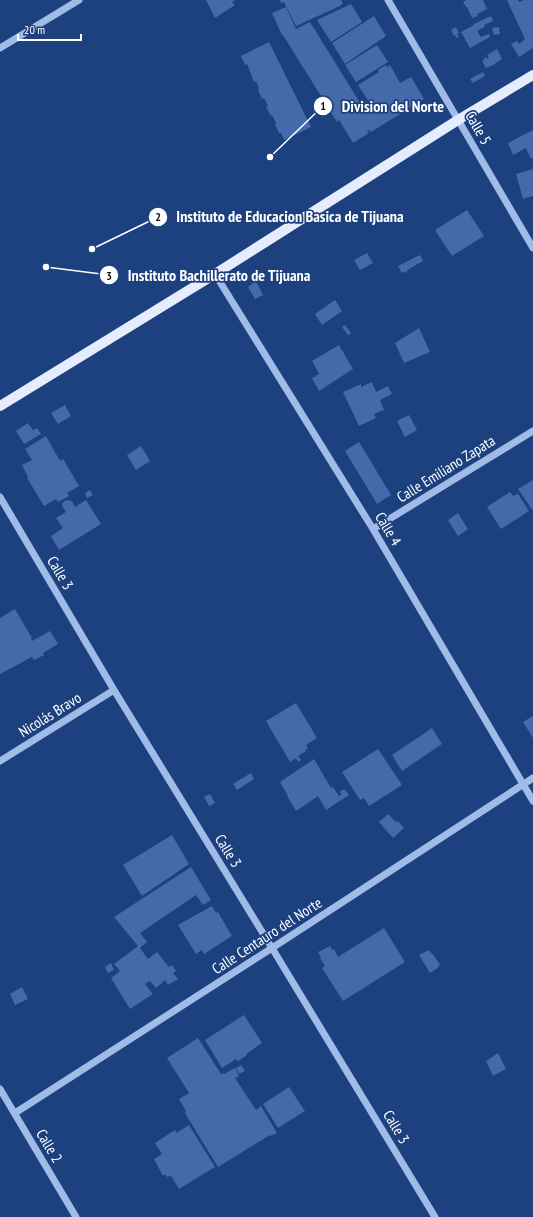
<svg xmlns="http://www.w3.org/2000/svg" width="533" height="1217" viewBox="0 0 533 1217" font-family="'PT Sans Narrow',sans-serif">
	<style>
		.building { fill: #4569a9 }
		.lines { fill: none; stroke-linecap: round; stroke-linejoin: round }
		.minor { stroke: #a1bbe9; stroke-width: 7 }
		.major { stroke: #e4ecfe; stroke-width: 10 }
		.labels { text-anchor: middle; stroke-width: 3.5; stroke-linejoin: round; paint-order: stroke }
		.street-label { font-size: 15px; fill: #fff; stroke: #1d407f }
		.leader { fill: none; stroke: #fff; stroke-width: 1.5 }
		.callout-dot { fill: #fff; stroke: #1d407f; stroke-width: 1.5 }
		.mark-label { font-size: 12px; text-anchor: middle; font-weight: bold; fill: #111 }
		.callout-label { font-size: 16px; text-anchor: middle; font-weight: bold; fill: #fff; stroke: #1d407f; stroke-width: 3.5; stroke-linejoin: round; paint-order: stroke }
	</style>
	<rect width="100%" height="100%" fill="#1d407f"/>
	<path class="building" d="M206,0H235L232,2L235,5L215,18Z
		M280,0H341L343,3L340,6L296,26L284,2L281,3Z
		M467,0H483L487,9L477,14L478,16L472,18L467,7H466L463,2Z
		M507,0H518L519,2L524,0H533V48L519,57L511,44L517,41L519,44L525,39Z
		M351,4L362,22L331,42L317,20Z
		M286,7L296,29L310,22L362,106L369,102L358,85L379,72L378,70L386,65L387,67L390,65L400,83L411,77L424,99L371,132L369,130L367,131L369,133L353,143L339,120L337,122L283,35H282L272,13Z
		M374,16L386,36L345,64L332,43Z
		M491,16L493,21L484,25L485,27L477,31L481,37L489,34L490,37L470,48L461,32L474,25V24Z
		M456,27L459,33L457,34L459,37L457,38L455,35L454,36L451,30Z
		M499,27L500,34L494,35L492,28Z
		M269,42L311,127L284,140L281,133H279L275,124L276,123L272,115L271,116L266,107L268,106L264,98L262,99L258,90L259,89L256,81L254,82L247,64L245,65L241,56Z
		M377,45L388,62L356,82L345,65Z
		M497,49L502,59L493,65L486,68L482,61H484L483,59L486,57L487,59L489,58L487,55Z
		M483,72L485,76L473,83L470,79Z
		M533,130V158L531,159L526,148L513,155L508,143Z
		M533,169V196L523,199L516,174Z
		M467,210L484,236L452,256L435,230Z
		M367,253L373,263L360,270L354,260Z
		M420,255L423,261L407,270L408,271L402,273L398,266Z
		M256,281L263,295L255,299L248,287Z
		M335,300L342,311L322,325L315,314Z
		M345,325L351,333L348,335L342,327Z
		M419,328L430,352L404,363L395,343Z
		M339,345L353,369L319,391L312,378L319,374L312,361Z
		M372,382L376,392L388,386L392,394L380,400L384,410L374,414L376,418L359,426L343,392L361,384V387Z
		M65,405L71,416L58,424L51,413Z
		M409,415L417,430L405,437L397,421Z
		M28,423L33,430L37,428L41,434L24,444L16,431Z
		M46,436L60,461L63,459L79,486L67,493L69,496L58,502L56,499L44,506L27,478L28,477L22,465L32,460L25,449Z
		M359,442L391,495L377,504L345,451Z
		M141,446L150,461L136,470L127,455Z
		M533,480V511L518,489Z
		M90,490L93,495L87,498L85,493Z
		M510,492L513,496L518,494L529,511L501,529L487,507Z
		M67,500L72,501L75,507L86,500L101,524L59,550L51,536L63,528L56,518L66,512L62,506L63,502Z
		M458,513L468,529L458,536L448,520Z
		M15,609L32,638L31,639L32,641L50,631L58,644L43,653L44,655L34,660L32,657L0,674V618Z
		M296,703L317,738L306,745L308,748L305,750L306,751L298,756L301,760L298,762L296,758L290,762L266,721Z
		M533,716V738L523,722Z
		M432,728L442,744L402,771L392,755Z
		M378,749L402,785L369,806L364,798L360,800L342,772Z
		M314,759L331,788L333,787L339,796L342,794L340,792L344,789L349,795L326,810L318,796L296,811L287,796H288L280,782Z
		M251,773L254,779L237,790L233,784Z
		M210,794L215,803L209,806L204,797Z
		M388,814L396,822L398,821L404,828L393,838L379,822Z
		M172,835L189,864L142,896L123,865Z
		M191,867L211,900L203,905L196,895L140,933L147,942L140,948L148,959L157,952L169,967L172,965L176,971L173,973L178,979L168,985L165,980L156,988L150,981L145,984L153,994L130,1009L111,978L120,971L114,964L138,946L114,917Z
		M212,906L216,913L218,912L232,936L204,954L202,950L196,954L178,925Z
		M384,928L405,962L343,1001L322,968L325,966L320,958L321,957L318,952L330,946L332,950L334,949L338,957Z
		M429,950L433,955V954L440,965L438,966L439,967L430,973L419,955Z
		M111,963L114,970L108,973L105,967Z
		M22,987L28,999L15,1005L10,994Z
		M244,1015L262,1043L246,1054L247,1055L238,1061L236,1059L222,1068L205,1040Z
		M198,1038L221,1074L223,1073L224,1074L235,1068L239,1076L235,1078L256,1110L261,1106L277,1133L271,1136L270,1135L218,1167L186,1115L185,1112L186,1111L179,1099L189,1093L167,1058Z
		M498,1053L506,1069L493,1076L486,1061Z
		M241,1065L245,1071L239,1074L236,1068Z
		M289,1087L305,1111L278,1128L263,1104Z
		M189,1125L215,1167L179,1189L171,1176L167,1177L165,1174L163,1176L154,1159L162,1154L155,1143L175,1130L176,1133Z"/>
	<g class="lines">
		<path class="minor" d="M388,0L533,248
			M0,48L79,0
			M215,274L373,529L533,801
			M0,497L114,690L272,948L435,1217
			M373,529L533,431
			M0,761L114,690
			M0,1089L76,1217
			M15,1113L272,948L533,778"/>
		<path class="major" d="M0,406L215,274L458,120L533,75"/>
	</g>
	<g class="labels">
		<g class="street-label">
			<text transform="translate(478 128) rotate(60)" y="5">Calle 5</text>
			<text transform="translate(446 469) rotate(-32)" y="5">Calle Emiliano Zapata</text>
			<text transform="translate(388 529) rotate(59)" y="5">Calle 4</text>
			<text transform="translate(60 573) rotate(59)" y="5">Calle 3</text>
			<text transform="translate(50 715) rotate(-32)" y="5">Nicolás Bravo</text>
			<text transform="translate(228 851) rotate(58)" y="5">Calle 3</text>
			<text transform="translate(267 936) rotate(-33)" y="5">Calle Centauro del Norte</text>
			<text transform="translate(396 1127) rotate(59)" y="5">Calle 3</text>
			<text transform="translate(49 1146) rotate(59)" y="5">Calle 2</text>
		</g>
	</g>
	<path class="leader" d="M270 157L323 106M92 249L158 217M46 267L109 275"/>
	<g class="callout-dot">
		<circle cx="270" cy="157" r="4"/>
		<circle cx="92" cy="249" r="4"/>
		<circle cx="46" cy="267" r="4"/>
		<circle cx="323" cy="106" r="10"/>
		<circle cx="158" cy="217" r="10"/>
		<circle cx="109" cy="275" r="10"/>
	</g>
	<g class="mark-label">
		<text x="323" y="110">1</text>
		<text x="158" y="221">2</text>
		<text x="109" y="280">3</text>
	</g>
	<g class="callout-label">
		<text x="393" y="112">Division del Norte</text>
		<text x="290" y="222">Instituto de Educacion Basica de Tijuana</text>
		<text x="219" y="281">Instituto Bachillerato de Tijuana</text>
	</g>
	<path d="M18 34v6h63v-6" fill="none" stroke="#ffffff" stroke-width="2"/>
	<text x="24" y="34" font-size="12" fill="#ffffff" stroke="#1d407f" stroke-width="3" paint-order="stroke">20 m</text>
</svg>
